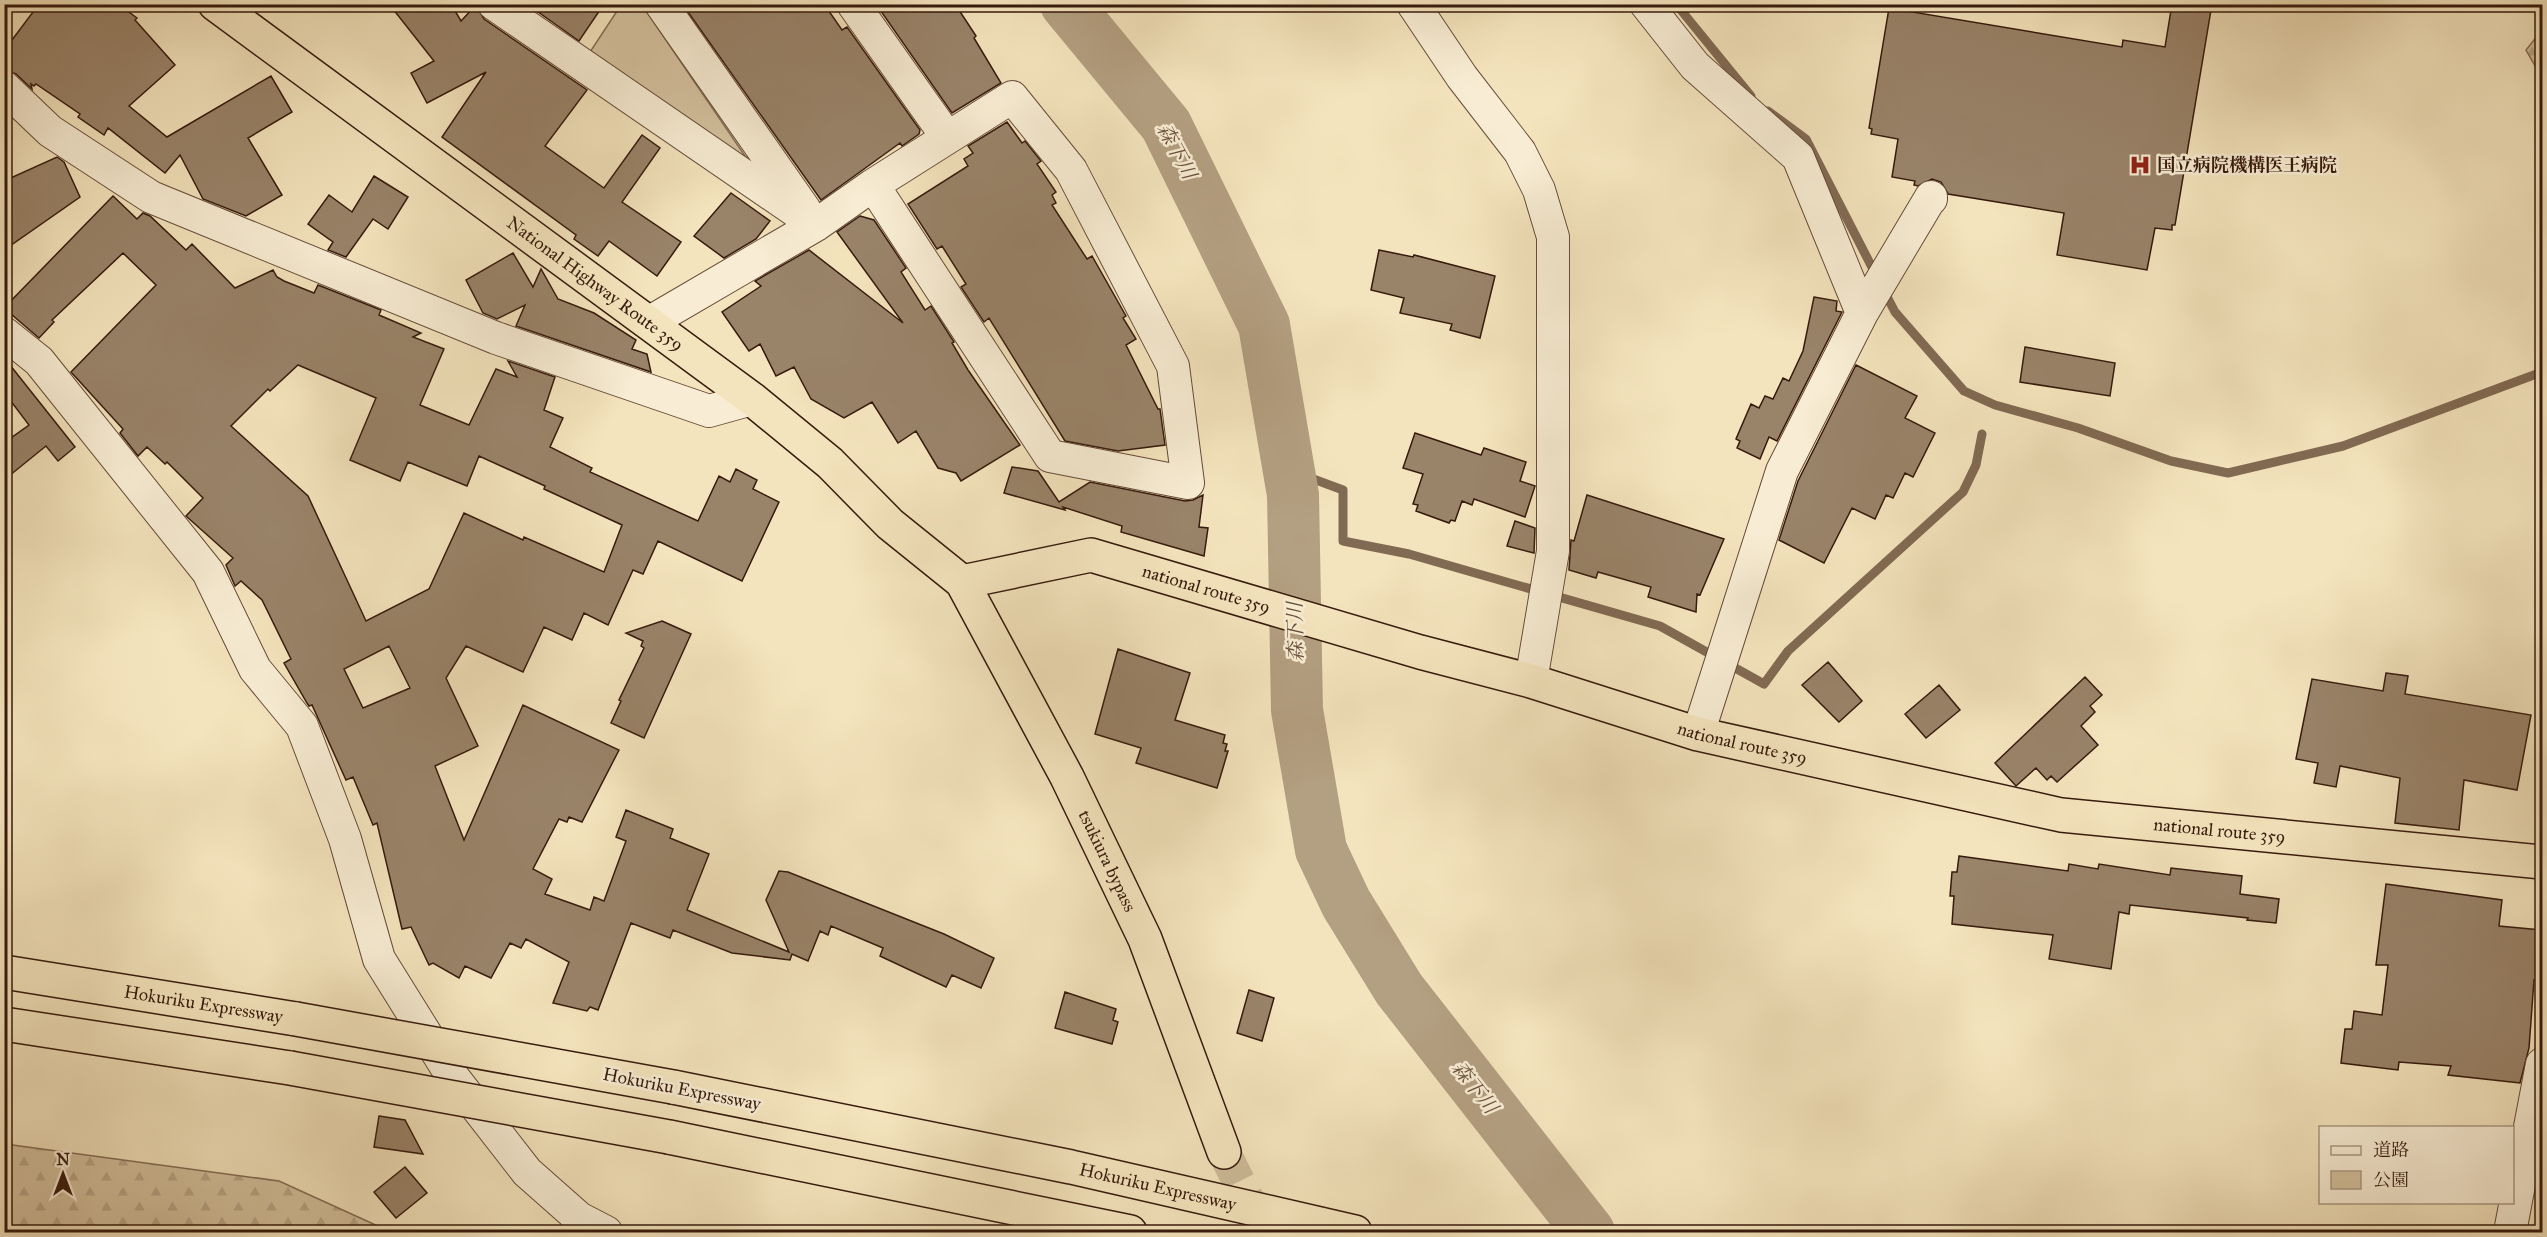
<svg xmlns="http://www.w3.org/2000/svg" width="2547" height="1237" viewBox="0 0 2547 1237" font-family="'IM FELL Great Primer','Noto Serif JP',serif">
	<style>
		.forest { fill: url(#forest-firs); stroke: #856e56; stroke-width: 1.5 }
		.green { fill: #d4c29f; stroke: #856e56; stroke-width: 1.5 }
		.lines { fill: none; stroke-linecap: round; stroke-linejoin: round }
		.stream { stroke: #816a53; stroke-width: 9 }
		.river { stroke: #b39f81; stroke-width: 52 }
		.building { fill: #998369; stroke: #361a0d; stroke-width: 1.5; fill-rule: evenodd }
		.trunk-tunnel { stroke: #cebc9a; stroke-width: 33; stroke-dasharray: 33 16; stroke-linecap: butt }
		.minor-casing { stroke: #664c39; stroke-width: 34 }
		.trunk-casing { stroke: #361a0d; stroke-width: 36 }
		.motorway-casing { stroke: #361a0d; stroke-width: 36 }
		.minor { stroke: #f8edd4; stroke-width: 32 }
		.trunk { stroke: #f4e4bd; stroke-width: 33 }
		.motorway { stroke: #f4e4bd; stroke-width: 33 }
		.motorway-bridge-casing { stroke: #361a0d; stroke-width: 36; stroke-linecap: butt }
		.motorway-bridge { stroke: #f4e4bd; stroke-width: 33 }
		.labels { text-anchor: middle; stroke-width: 5; stroke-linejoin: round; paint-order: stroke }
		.poi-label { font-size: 18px; font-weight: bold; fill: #361a0d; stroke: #f8edd4; text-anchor: start }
		.street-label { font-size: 18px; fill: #361a0d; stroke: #f8edd4 }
		.water-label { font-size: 20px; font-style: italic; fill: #684f3b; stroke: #f8edd4 }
	</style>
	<defs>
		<pattern id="forest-firs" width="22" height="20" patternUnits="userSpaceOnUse" patternTransform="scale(1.5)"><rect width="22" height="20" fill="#d4c29f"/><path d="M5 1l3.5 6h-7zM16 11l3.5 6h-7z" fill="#b7a688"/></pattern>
	</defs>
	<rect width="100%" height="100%" fill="#f4e4bd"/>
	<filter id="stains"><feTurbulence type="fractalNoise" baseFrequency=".00333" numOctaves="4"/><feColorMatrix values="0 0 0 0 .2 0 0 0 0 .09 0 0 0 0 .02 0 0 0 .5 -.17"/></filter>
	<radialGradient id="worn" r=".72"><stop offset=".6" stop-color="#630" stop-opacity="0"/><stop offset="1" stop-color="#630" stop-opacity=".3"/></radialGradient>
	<path class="forest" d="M2542,30V78L2526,50Z
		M5,1144L279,1181L391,1232H5Z"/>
	<path class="green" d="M621,5H642L758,175L588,55Z"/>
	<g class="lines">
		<path class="stream" d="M1676,4L1751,96
			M1768,111L1806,139L1877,277
			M1883,289L1895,312L1964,391L1995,405L2078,428L2171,461L2228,473L2343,446L2542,372
			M1289,470L1343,490V541L1409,554L1660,626L1764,684L1788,651L1963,492L1976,465L1982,434"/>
		<path class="river" d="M1066,4L1166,125L1264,325L1293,495L1297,710L1321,850L1346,903L1399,989L1589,1232"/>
	</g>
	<path class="building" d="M39,4H118L137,18L135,20L175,65L129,106L167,137L271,76L292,112L248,138L282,195L246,216L203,199L180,155L165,173L108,128L104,135L78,117L80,114L36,84L34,86L31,84L32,89L16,74L4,70V23L12,40Z
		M389,4H451L461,21L476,5L484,19L587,90L545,146L604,188L642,135L660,148L622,202L681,242L657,276L609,241L598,256L574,239L576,235L442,137L486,72L427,103L411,73L434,61Z
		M527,4H604L579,41Z
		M699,4H824L842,30L847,27L920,130L919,134L902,146L900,143L821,200L688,12Z
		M882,4H955L976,36L974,38L1001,83L952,113L878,7Z
		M2172,4H2212L2175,225H2172V230L2155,228L2147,270L2057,255L2064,213L1948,194L1941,182L1932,179L1918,186L1914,185L1915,181L1892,177L1898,139L1871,134L1872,129L1869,128L1889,8L2122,47L2123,40L2165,47Z
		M1007,122L1022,143L1025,141L1041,161L1037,164L1056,192L1052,195L1056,203L1052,205L1087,259L1092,256L1126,316L1123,318L1136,339L1126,345L1158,409H1160L1165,445L1118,451L1065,441L989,318L984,322L961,287L966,284L942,246L937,249L908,204L968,166L964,159L973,153L968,146Z
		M57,157L64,162L80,197L4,250V181Z
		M374,176L408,197L388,229L373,219L346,257L328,250L333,242L308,224L329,195L352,212Z
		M731,193L770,221L756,239L724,258L694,236Z
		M113,196L137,219L143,213L150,216L186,250L192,244L235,288L273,270L277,277L284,281L314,293L318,285L381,310L379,315L421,333L413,337L444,349L420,405L469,425L496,369L517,377L508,361L555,377L544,410L563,418L550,447L592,468L590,472L698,521L719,476L730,482L736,469L757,480L753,489L779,502L742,581L658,541L643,574L633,570L608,625L584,613L572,640L544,627L523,672L466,646L446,678L478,746L435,766L464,840L523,705L619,750L582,822L569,817L567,822L559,819L533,869L552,879L545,894L590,910L594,897L604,901L626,841L616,837L626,810L673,829L670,838L709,854L687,910L789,952L766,900L779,871L788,872L944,934L994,958L981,988L952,975L946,987L880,956L883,948L831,926L828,935L820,931L808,961L792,954L790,960L732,953L673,930L670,938L631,923L598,1010L590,1007L587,1011L553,1003L569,962L526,939L521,948L510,943L491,978L465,966L459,978L433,963L429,965L411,927L402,929L377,823L373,825L353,777L346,780L312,705L309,706L307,703L284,663L291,659L262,600L241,581L235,586L226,565L233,558L186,516L203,498L167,462L165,464L147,447L138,456L120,433L123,429L71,372L156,285L123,253L52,320L54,322L39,338L4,308ZM298,365L376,398L350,460L400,481L408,462L467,486L479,456L545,486L544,489L622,525L604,572L524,537L523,540L464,513L429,589L366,621L308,496L231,426L268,389L270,391ZM389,646L410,688L363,708L344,669Z
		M860,216L874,220L906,268L901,272L925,310L931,306L954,342L952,343L968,370L1020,445L961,481L956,473L938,468L916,431L898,443L872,402L844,418L811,399L794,367L776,376L760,344L749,351L722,312L761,286L755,281L809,250L903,323L837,232Z
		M1379,250L1413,257L1414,255L1495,276L1480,338L1450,330L1452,324L1400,313L1404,298L1371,290Z
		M513,253L533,287L541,269L558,299L594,313L636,340L632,349L647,354L651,372L516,326L525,305L497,319L483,313L466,280Z
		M1814,297L1837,301L1836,311L1842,312L1777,441L1769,437L1760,459L1737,448L1740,441L1736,439L1751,404L1759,408L1765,396L1773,399L1783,378L1789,381L1803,351Z
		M2025,347L2115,363L2110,396L2020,382Z
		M6,360L75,447L58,461L46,446L4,480V443L29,425L4,392Z
		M1856,365L1917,396L1905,418L1935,433L1913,477L1905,473L1893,498L1886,495L1875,519L1852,508L1824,563L1779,540L1798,481Z
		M1415,433L1481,455L1484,448L1526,462L1520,481L1535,486L1525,517L1474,499L1472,505L1462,501L1455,521L1451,520L1449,523L1416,511L1418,505L1413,504L1423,474L1403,468Z
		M1012,467L1038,471L1059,502L1090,482L1185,501L1193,500L1203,495L1199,527L1208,528L1204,556L1121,532L1122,526L1063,507L1065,510L1004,493Z
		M1587,495L1724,539L1700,595L1697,594L1696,612L1648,597L1651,587L1598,572L1596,578L1569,570L1571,540L1574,541Z
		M1515,521L1535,528L1534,553L1507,546Z
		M662,621L691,634L644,738L611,723L621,701L619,700L644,648L641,646L643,641L626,633Z
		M1118,649L1190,673L1175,720L1225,735L1223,743L1227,744L1225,751H1228L1217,788L1136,763L1141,748L1095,734Z
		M1828,662L1862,701L1839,722L1802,685Z
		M2386,673L2408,676L2405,694L2531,715L2517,790L2464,780L2459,830L2395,823L2400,778L2340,766L2336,787L2314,783L2318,763L2296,759L2312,679L2383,691Z
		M2085,677L2102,695L2090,706L2095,712L2081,726L2098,745L2057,782L2051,776L2047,780L2036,768L2016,786L1995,763Z
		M1939,685L1960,710L1926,738L1905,714Z
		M1959,856L2068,871L2069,864L2098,869L2099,864L2170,875L2171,868L2242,876L2240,894L2279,899L2276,923L2247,920L2248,918L2130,905L2129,914L2119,912L2111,969L2049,959L2053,935L1952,924L1954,896H1950L1952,872H1957Z
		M2386,884L2502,900L2499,926L2542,930V981L2534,980L2529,1048L2520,1083L2448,1075L2451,1066L2399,1062L2398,1070L2341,1063L2345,1029H2352L2354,1011L2382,1015L2388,965H2376Z
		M1249,990L1274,998L1262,1041L1237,1033Z
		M1065,992L1116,1009L1113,1020L1118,1022L1112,1044L1055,1028Z
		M379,1116L405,1120L423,1154L374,1147Z
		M405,1167L427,1193L396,1218L374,1192Z"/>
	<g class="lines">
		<path class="trunk-tunnel" d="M1224,1152L1264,1232"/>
		<defs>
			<path id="minor" d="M494,4L816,225
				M661,4L805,210
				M853,4L947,137
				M1413,4L1462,77L1520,152L1539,190L1553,237V551L1531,681
				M1646,4L1695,66L1798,157L1862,313
				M4,87L50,131L151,197L496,338L709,411L752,399
				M650,322L816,225L873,185L1012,97L1071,170L1173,366L1188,483L1050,456L873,185
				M4,333L39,361L208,572L255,669L302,726L345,839L379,959L450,1073L527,1172L579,1218L606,1232
				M1698,734L1782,471L1862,313L1931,197V199
				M2510,1232L2542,1064"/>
			<g id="trunk">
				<path id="s1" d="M215,4L752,399L830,463L890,524L962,582L1067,777L1145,939L1224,1152"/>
				<path id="s2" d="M962,582L1091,555L1420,652L1531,681L1698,734L2061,815L2542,862"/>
			</g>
			<g id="motorway">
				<path id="s3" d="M4,972L296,1019"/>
				<path d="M4,1024L290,1068"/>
				<path id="s4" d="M673,1087L1071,1167L1355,1232"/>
				<path d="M669,1137L1130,1232"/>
			</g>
		</defs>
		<use href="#minor" class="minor-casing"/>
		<use href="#trunk" class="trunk-casing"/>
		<use href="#motorway" class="motorway-casing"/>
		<use href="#minor" class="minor"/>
		<use href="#trunk" class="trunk"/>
		<use href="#motorway" class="motorway"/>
		<defs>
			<path id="motorway-bridge" d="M296,1019L673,1087
				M290,1068L669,1137"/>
		</defs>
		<use href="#motorway-bridge" class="motorway-bridge-casing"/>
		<use href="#motorway-bridge" class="motorway-bridge"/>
	</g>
	<defs>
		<symbol id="hospital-bare" viewBox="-9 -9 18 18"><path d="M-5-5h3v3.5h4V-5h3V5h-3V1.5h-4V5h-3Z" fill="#8f2418" stroke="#f8edd4" stroke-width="2.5" paint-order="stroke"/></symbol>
	</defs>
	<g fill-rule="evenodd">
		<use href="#hospital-bare" x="2125" y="150" width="30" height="30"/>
	</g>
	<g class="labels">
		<g class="poi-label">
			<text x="2157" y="171">国立病院機構医王病院</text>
		</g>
		<g class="street-label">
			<text dy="6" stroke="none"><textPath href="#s1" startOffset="472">National Highway Route 359</textPath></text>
			<text dy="6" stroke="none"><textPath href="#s2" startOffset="252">national route 359</textPath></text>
			<text dy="6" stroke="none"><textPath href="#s2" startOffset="810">national route 359</textPath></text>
			<text dy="6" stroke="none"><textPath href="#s2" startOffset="1296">national route 359</textPath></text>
			<text dy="6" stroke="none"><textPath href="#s1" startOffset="1260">tsukiura bypass</textPath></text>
			<text dy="6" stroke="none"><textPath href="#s3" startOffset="202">Hokuriku Expressway</textPath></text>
			<text transform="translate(682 1089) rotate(11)" y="6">Hokuriku Expressway</text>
			<text dy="6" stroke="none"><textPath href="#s4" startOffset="495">Hokuriku Expressway</textPath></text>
		</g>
		<g class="water-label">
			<text transform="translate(1177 151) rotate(62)" y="7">森下川</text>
			<text transform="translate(1295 632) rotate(-91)" y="7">森下川</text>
			<text transform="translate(1475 1087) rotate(52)" y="7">森下川</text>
		</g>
	</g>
	<rect width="2547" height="1237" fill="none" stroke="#f4e4bd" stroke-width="24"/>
	<rect x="6" y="6" width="2535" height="1225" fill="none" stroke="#361a0d" stroke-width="3"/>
	<rect x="12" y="12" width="2523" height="1213" fill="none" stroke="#361a0d" stroke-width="1.5"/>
	<rect x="2319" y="1126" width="195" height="78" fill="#f8edd4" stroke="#aa9984" stroke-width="1.5"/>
	<rect x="2331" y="1146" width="30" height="9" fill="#f8edd4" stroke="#aa9984" stroke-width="1.5"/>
	<text x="2373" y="1156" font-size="18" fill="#361a0d">道路</text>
	<rect x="2331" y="1171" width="30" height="18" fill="#d4c29f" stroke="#aa9984" stroke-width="1.5"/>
	<text x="2373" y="1186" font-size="18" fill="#361a0d">公園</text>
	<g transform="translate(63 1174)" stroke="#f8edd4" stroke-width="4.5" paint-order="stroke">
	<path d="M0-4.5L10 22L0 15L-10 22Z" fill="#361a0d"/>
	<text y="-9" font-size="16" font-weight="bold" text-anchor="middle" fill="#361a0d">N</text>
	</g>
	<rect width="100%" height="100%" filter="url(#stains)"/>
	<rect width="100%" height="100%" fill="url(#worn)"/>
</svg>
